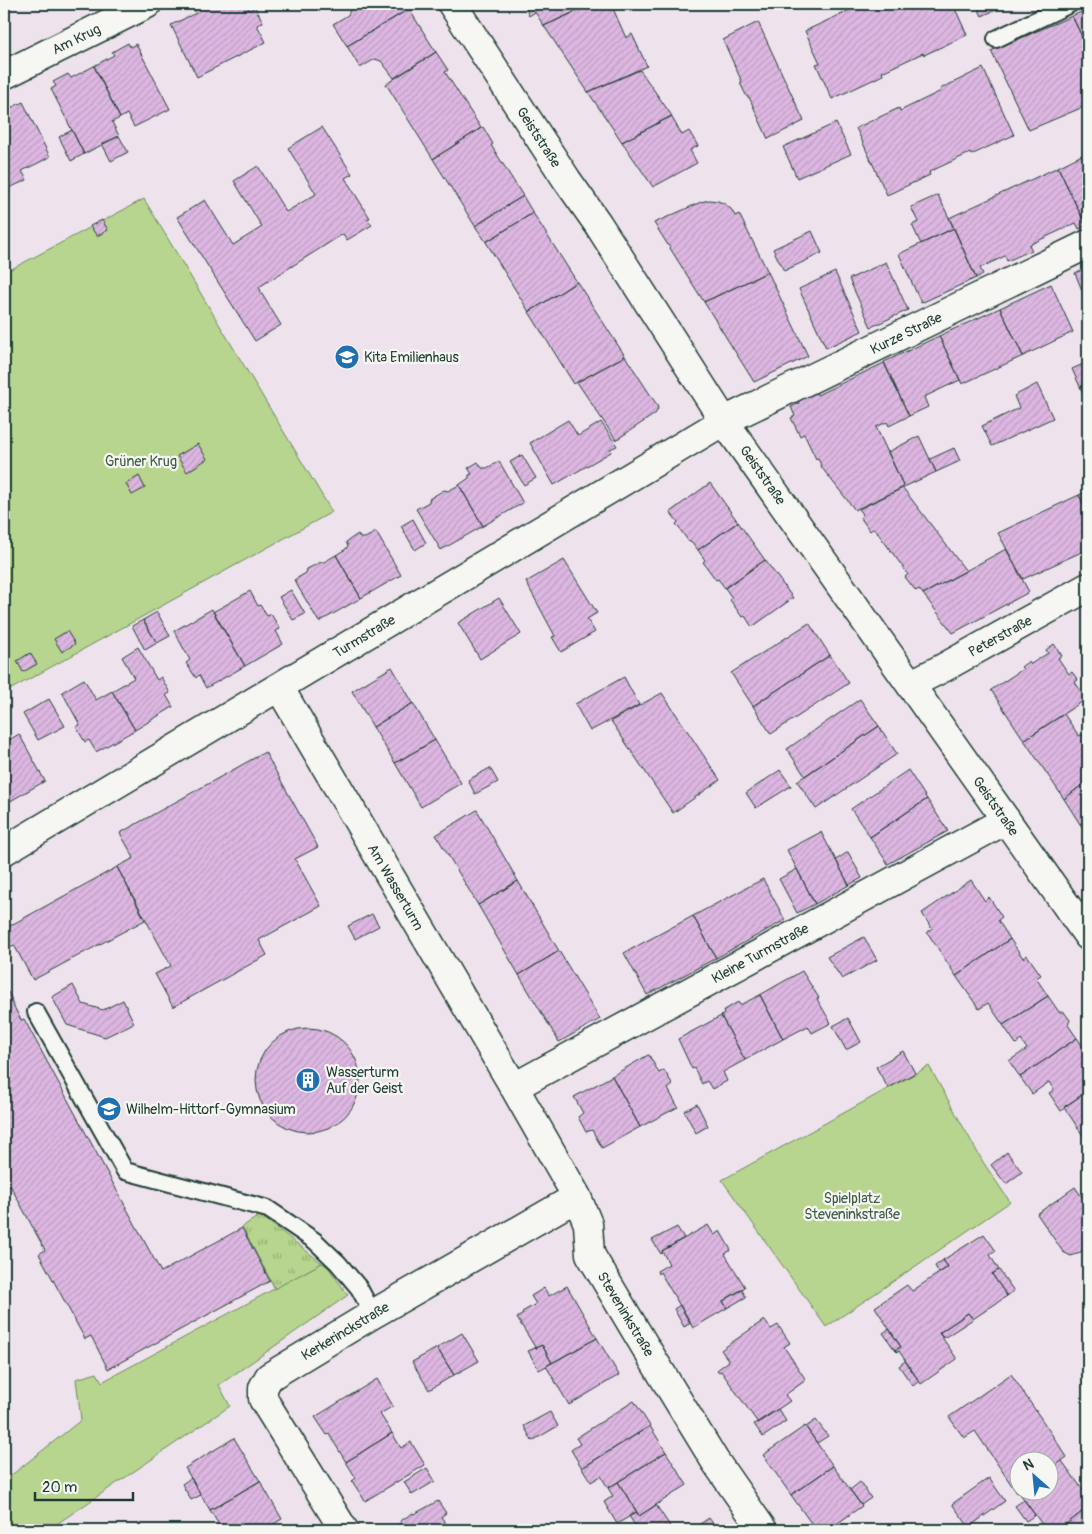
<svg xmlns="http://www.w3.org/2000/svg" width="1092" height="1534" viewBox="0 0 1092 1534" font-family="Pangolin,sans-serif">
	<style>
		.grass { fill: url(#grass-tufts); stroke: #6b8961 }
		.green { fill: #b7d58e; stroke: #6b8961 }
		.building { fill: url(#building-hatch); stroke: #1f3d34 }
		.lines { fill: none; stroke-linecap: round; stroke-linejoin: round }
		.lane-casing { stroke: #1f3d34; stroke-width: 20 }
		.street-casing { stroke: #1f3d34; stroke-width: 31 }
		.secondary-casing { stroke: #1f3d34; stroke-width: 31 }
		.lane { stroke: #f6f6f2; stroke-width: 16 }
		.street { stroke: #f6f6f2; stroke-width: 28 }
		.secondary { stroke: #f6f6f2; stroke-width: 28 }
		.labels { text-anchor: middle; stroke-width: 4.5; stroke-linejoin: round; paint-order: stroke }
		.street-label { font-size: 14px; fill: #1f3d34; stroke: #f6f6f2 }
		.poi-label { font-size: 14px; fill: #1f3d34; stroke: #f6f6f2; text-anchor: start }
		.park-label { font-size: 14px; fill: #3d5b46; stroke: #f6f6f2 }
	</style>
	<defs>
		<pattern id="grass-tufts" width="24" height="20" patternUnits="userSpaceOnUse" patternTransform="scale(1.25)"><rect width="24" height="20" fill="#b7d58e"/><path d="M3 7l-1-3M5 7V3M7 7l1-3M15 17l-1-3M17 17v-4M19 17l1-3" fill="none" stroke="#94ae75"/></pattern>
		<pattern id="building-hatch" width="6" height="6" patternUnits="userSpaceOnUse" patternTransform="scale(1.25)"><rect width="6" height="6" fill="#ddb7e1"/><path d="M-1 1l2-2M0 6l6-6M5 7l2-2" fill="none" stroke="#bd9ec2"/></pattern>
	</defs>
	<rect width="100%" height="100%" fill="#eee3ed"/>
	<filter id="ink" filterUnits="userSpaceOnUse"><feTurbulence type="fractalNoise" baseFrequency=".02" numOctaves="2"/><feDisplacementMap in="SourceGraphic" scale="10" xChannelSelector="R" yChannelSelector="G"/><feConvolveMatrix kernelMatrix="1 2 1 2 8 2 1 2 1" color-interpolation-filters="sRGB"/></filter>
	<g filter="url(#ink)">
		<path class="grass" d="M260,1215L322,1263L275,1289L242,1227Z"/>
		<path class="green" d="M144,199L332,512L4,693V273Z
			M929,1066L983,1162L1010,1202L826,1327L722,1180Z
			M322,1263L328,1267L348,1295L219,1385L230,1406L48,1530H4V1481L81,1420L76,1379L97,1373L102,1382Z"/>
		<path class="building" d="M202,4H247L249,10L255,7L263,22L257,25L266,42L197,77L171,25L196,13L193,8Z
			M347,4H406L409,9L347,46L333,24L348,15L350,10Z
			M524,4H570L574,12L544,26L535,12L529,16Z
			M593,4H611L626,38L632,34L647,66L588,92L544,26Z
			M868,4H953L967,35L924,55L923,53L882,72L883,75L832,99L816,64L820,63L805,31L852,9L853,10Z
			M976,4H1009L982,16Z
			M409,9L436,52L394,78L381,61L375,59L360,68L347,46Z
			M1088,9V49L1072,16Z
			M1072,16L1088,49V105L1029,130L991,51Z
			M758,22L804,121L768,139L749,97H747L740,83L742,82L723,40Z
			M128,43L130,47L136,44L170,109L134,127L127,114L120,118L94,66L114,55L112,52Z
			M436,52L448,70L445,72L481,128L433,159L386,84Z
			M94,66L120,118L112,122L119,136L84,154L51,89L56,86L53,82L68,74L71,78Z
			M983,68L1014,135L971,155L970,153L929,172L930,175L887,195L856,128L899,108L900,111L941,91L940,89Z
			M640,70L672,116L622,142L588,92Z
			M23,102L50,157L22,171L27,180L9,188L4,178V111Z
			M671,116L682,135L689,131L698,146L690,150L697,163L653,187L622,142Z
			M836,123L851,154L797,178L783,147Z
			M322,127L352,174L345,178L370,218L367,219L372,225L347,240L343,234L259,287L261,291H260L281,325L255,341L177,217L205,200L233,245L262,227L234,181L258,166L286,212L316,194L288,148Z
			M483,127L493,144L491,145L523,196L475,226L433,159Z
			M72,130L84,154L71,161L59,137Z
			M119,136L128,152L111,161L102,144Z
			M1088,152V224L1086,226L1058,167Z
			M1058,167L1086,226L1079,229L1076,223L1029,245L1032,250L1007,261L1005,256L980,268L983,274L976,278L949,218Z
			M938,195L954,228L921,244L912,225L918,222L911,207Z
			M523,196L533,213L486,242L475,226Z
			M709,200L718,201L725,204L731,209L735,216L739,214L768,272L704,302L654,223L701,202Z
			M533,213L577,282L529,312L486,242Z
			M102,220L108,230L97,236L90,226Z
			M954,228L976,278L921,303L899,254Z
			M812,231L822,253L784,271L773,249Z
			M886,262L908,310L871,327L849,279Z
			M1088,267V305L1075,273Z
			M768,272L808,356L754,382L704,302Z
			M835,272L862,331L826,348L799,289Z
			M577,282L625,356L574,384L529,312Z
			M1051,284L1073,332L1023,356L1000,308Z
			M1000,308L1023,356L962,384L939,336Z
			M939,336L960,380L924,397L928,407L909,416L884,362Z
			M625,356L657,405L658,409L655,414L616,440L577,382Z
			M1088,362V401L1087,402L1072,369Z
			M884,363L909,416L889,426L887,422L876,427L904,487L855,510L822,468L818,458L816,459L804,434L800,436L791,418L795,416L791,407L799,403L798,400L816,392L817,395Z
			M1037,384L1053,418L992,446L982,426L1019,408L1014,396Z
			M568,420L578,436L601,422L617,446L610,449L611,452L554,485L530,443Z
			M919,436L936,472L904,487L888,452Z
			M198,444L207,459L187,472L177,456Z
			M954,448L960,461L936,472L930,459Z
			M522,455L536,478L524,485L510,462Z
			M499,461L523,503L483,526L459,485L469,478V475L472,474L468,468L478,462L482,468H487Z
			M139,476L145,488L132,495L126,484Z
			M710,483L738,522L698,550L691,541L689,542L676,524L678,522L670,512Z
			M459,485L483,526L441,550L416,509L429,502V499L444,490L448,491Z
			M903,488L966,571L923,594L919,589L916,591L905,577L908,574L874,528L870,531L860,517L863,514L859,509Z
			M1088,491V514L1079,495Z
			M1079,495L1088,514V549L1023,579L998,533Z
			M413,519L426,543L415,550L401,526Z
			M738,522L765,560L725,588L718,579L716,580L703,562L705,560L698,550Z
			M376,532L401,575L361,598L336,555L346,549L348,546L346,542L358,534L360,538H365Z
			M1006,549L1029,592L953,633L923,594Z
			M336,555L361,598L319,622L294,580L306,573L307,569L321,562H324Z
			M564,560L597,613L587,619L595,632L561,652L552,637L555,636L526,582Z
			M765,560L793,598L752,627L745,616L742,617L730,600L732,598L725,588Z
			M291,590L305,614L293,620L279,597Z
			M250,591L258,606L260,605L267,616L271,614L280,629L276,631L283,644L245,666L213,612Z
			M499,598L521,634L480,659L458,623Z
			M212,609L245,666L206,688L199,675L196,678L186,663L190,660L174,631Z
			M157,612L170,636L157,643L143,620Z
			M143,620L157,643L145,650L132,626Z
			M809,623L830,655L753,706L731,673Z
			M67,631L75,644L62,652L54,639Z
			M1054,644L1062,656L1058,658L1069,674L1072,672L1078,680L1075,682L1086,699L1024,740L991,690L1023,669L1021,667L1029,661L1031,664L1048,653L1046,650Z
			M138,647L157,680L161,677L170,693L166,695L173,707L135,730L112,691L134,678L122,657Z
			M30,653L37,664L23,672L17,661Z
			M830,655L849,683L771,734L753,706Z
			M392,667L413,703L373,727L352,691Z
			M624,677L639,705L590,731L575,704Z
			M84,679L96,700L112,691L135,730L96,752L89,740L85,742L76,727L80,725L62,692Z
			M662,693L720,780L673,813L611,721Z
			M49,699L65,726L38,740L23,714Z
			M860,699L879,726L805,776L787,749Z
			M413,703L435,740L395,763L373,727Z
			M1064,714L1079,736L1082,734L1087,742L1085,744L1088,749V780L1064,799L1024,740Z
			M879,726L897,754L816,809L797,781Z
			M19,734L45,781L7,803L8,805L4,808V743Z
			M435,740L461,783L421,807L395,763Z
			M265,752L318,847L295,859L321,906L259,940L267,955L173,1007L155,974L171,966L117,867L134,858L120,833Z
			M490,768L498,782L475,794L468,780Z
			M780,770L791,786L756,808L746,793Z
			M908,770L927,799L870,837L851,809Z
			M1088,780V818L1080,824L1064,799Z
			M927,799L948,831L888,864L870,837Z
			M477,810L518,881L478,905L436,835Z
			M1088,818V835L1080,824Z
			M821,832L849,885L815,904L787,850Z
			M848,852L862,878L849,885L836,860Z
			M117,867L145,920L33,980L14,945L4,950V929Z
			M797,869L815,904L797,913L779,879Z
			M763,879L785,920L716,958L693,916Z
			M971,880L985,901L989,897L1002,917L998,920L1010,939L956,976L927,932L932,929L922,913Z
			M518,881L559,951L519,975L478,905Z
			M372,914L379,926L355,939L348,926Z
			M693,916L716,958L647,995L624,953Z
			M864,937L877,960L842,979L827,957Z
			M1010,939L1023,958L1027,955L1041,975L1036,978L1048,996L1003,1025L988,1003L979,1009L956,976Z
			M559,951L600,1019L559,1042L519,975Z
			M802,971L819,998L817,999L831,1023L812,1033L808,1026L783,1039L760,995Z
			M73,985L83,1004L103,1010L123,1000L134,1023L105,1037L67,1025L52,997Z
			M4,987L7,993L8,992L12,1000L11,1001L21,1020L24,1019L161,1272L242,1228L270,1281L108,1369L91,1336L85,1339L39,1254L45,1250L4,1174Z
			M760,995L783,1039L745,1060L721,1016L724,1014L723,1011L738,1002L740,1005Z
			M1048,996L1059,1012H1064L1070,1020L1068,1025L1077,1038L1020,1077L1009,1061L1027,1049L1021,1040L1016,1044L1003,1025Z
			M721,1016L745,1060L723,1072L727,1081L712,1089L707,1081L702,1084L694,1068L692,1069L678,1039Z
			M848,1018L861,1042L846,1050L833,1026Z
			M256 1080a52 52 0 1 1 104 0a52 52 0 1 1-104 0Z
			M1077,1038L1087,1052H1088V1091L1064,1107L1065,1108L1061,1111L1049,1093L1054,1090L1049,1082L1032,1094L1020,1077Z
			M903,1051L915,1073L888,1088L876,1067Z
			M648,1055H649L659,1073L664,1070L673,1085L668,1089L678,1107L640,1127L612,1076Z
			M612,1076L640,1127L602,1148L592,1130L586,1132L578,1117L583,1113L574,1097Z
			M1088,1091V1143L1064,1107Z
			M697,1104L708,1126L696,1133L684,1111Z
			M1007,1152L1022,1172L1006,1184L991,1165Z
			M1075,1187L1088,1206V1233L1083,1236L1085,1245L1080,1253L1071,1256L1063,1252L1037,1214Z
			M708,1225L714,1235L720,1231L731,1250L725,1254L745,1287L723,1301L727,1308L693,1328L660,1272L658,1274L657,1271L669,1264L662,1251Z
			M677,1227L684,1238L662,1251L663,1252L661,1254L652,1240Z
			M984,1234L996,1251L990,1255L999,1270L992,1274L1007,1296L973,1319L968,1313L939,1333L957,1359L921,1384L899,1351L897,1352L895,1350L901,1347L875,1307L907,1285L912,1291L948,1267L943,1260Z
			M943,1260L948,1267L939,1273L935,1266Z
			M999,1270L1014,1291L1007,1296L992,1274Z
			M567,1286L597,1338L552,1363L542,1345L536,1349L535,1347L517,1318L523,1314L522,1312L536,1304L531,1296L544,1288L549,1296Z
			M742,1290L746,1297L727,1308L723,1301Z
			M680,1305L691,1323L684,1327L674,1309Z
			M968,1313L973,1319L944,1338L939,1333Z
			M764,1320L771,1329L778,1325L790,1343L784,1347L806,1380L785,1395L790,1401L758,1423L721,1371L719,1372L717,1370L729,1361L721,1350Z
			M889,1329L901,1347L895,1350L883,1333Z
			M462,1333L479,1361L454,1375L437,1348Z
			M597,1338L619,1375L569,1405L546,1366Z
			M542,1345L552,1363L539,1370L528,1351Z
			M437,1348L454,1375L429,1390L412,1362Z
			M905,1361L919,1381L913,1386L899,1366Z
			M1011,1374L1067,1457L1050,1469V1462H1020V1491L1017,1493L975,1431L964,1438L949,1417Z
			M377,1379L393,1406L380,1414L392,1433L346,1462L329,1434L327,1435L315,1417Z
			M634,1401L650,1426L582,1468L571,1450L580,1444L576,1438Z
			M778,1409L786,1421L763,1437L754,1424Z
			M550,1412L558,1426L532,1441L524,1426Z
			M816,1420L828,1436L817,1443L806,1427Z
			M650,1426L666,1452L608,1488L601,1476L591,1482L582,1468Z
			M805,1426L833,1466L791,1495L763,1455Z
			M392,1433L401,1448L411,1442L425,1465L365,1501L352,1481L356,1478L346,1462Z
			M234,1438L260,1481L210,1510L185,1468Z
			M666,1452L687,1485L639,1516L618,1482Z
			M1062,1461L1088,1497V1507L1059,1530H1046L1018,1491L1050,1492V1469Z
			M833,1466L862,1506L828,1530H816L791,1495Z
			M427,1468L435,1481L412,1495L404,1482Z
			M191,1478L201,1495L191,1500L182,1484Z
			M989,1478L1005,1501L969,1527L952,1504Z
			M260,1481L282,1519L263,1530H222L210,1510Z
			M618,1482L637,1512L617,1524L604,1502L613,1496L608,1488Z
			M860,1482L871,1498L861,1505L850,1490Z
			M1024,1500L1035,1515L1026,1521L1015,1506Z
			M438,1501L446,1513L441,1517L451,1530H388L401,1523L400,1521L413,1513L414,1514Z
			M656,1505L670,1526L663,1530H638L629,1516L637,1512L639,1516Z
			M1088,1507V1530H1059Z
			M709,1518L718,1530H691Z
			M886,1525L890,1530H879Z"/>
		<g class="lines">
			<defs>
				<path id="lane" d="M996,39L1070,4
					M36,1012L125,1171L268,1209L315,1241L338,1263L359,1288L373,1314"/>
				<path id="street" d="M4,75L147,4
					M911,684L943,668L1088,587
					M279,687L514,1087L577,1197L588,1224L590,1254L652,1358L715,1461L763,1530
					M4,851L724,421L1088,244
					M514,1087L1006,820
					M344,1530L263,1399V1388L269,1377L373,1314L577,1197"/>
				<path id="secondary" d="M452,4L567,180L598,224L724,421L1088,936"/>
			</defs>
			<use href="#lane" class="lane-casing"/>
			<use href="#street" class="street-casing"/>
			<use href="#secondary" class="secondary-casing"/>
			<use href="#lane" class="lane"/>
			<use href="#street" class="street"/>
			<use href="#secondary" class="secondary"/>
		</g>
	</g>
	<defs>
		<symbol id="school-disc" viewBox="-11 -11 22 22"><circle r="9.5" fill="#1f6fb2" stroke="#f6f6f2"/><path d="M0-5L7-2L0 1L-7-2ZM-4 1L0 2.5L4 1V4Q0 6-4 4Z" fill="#fff"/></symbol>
		<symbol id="building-disc" viewBox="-11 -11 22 22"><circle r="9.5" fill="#1f6fb2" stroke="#f6f6f2"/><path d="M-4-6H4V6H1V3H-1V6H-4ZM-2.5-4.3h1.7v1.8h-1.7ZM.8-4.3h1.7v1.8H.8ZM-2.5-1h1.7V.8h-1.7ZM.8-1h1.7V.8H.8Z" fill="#fff"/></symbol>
	</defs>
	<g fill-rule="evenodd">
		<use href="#school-disc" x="333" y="343" width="28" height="28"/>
		<use href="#building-disc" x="294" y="1066" width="28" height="28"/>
		<use href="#school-disc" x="95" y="1095" width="28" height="28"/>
	</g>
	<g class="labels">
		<g class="street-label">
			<text transform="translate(76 39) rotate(-26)" y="5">Am Krug</text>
			<text transform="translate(539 137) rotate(57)" y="5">Geiststraße</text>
			<text transform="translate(906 333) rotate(-26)" y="5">Kurze Straße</text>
			<text transform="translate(763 475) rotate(55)" y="5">Geiststraße</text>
			<text transform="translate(364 636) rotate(-31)" y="5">Turmstraße</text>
			<text transform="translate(1000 636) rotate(-29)" y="5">Peterstraße</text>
			<text transform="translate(996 806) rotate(55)" y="5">Geiststraße</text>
			<text transform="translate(396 887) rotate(60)" y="5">Am Wasserturm</text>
			<text transform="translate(760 953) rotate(-29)" y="5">Kleine Turmstraße</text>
			<text transform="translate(626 1314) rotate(59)" y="5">Steveninkstraße</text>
			<text transform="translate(345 1331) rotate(-31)" y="5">Kerkerinckstraße</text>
		</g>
		<g class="poi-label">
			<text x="364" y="362">Kita Emilienhaus</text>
			<text x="326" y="1077">Wasserturm<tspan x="326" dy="16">Auf der Geist</tspan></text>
			<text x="126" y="1114">Wilhelm-Hittorf-Gymnasium</text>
		</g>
		<g class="park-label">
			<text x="141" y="466">Grüner Krug</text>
			<text x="852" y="1203">Spielplatz<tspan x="852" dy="16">Steveninkstraße</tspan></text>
		</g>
	</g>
	<rect width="1092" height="1534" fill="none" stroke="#f6f6f2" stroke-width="20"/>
	<rect x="10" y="10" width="1072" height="1514" fill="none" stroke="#1f3d34" stroke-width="2" filter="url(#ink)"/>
	<g transform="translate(1034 1476) rotate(333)"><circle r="24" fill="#f6f6f2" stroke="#a0aca6"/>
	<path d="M0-4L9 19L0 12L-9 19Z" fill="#1f6fb2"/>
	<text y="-8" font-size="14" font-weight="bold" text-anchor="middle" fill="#1f3d34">N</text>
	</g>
	<path d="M35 1492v8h98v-8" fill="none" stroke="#1f3d34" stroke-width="2.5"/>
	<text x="42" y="1492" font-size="15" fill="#1f3d34" stroke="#f6f6f2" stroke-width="4" paint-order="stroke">20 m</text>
</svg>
